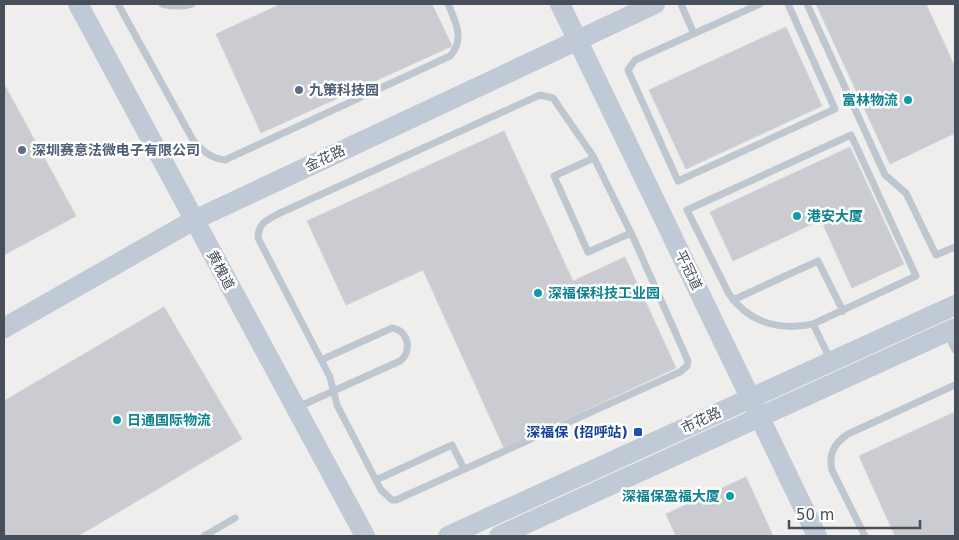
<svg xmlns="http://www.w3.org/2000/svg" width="959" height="540" viewBox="0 0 959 540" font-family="'DejaVu Sans','Noto Sans SC',sans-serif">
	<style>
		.building { fill: #caccd2; stroke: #d1d3d9 }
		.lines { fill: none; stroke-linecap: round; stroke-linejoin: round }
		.lane { stroke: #bec7cf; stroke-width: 7 }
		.secondary { stroke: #c0c9d6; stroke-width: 20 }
		.service-dot { fill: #5c6f8a; stroke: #fff; stroke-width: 2 }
		.culture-dot { fill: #0f9aa8; stroke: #fff; stroke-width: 2 }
		.transit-dot { fill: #1a4fb4; stroke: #fff; stroke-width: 2 }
		.labels { text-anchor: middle; stroke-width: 5; stroke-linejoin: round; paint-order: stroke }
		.service-label { font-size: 14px; font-weight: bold; fill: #4e5e75; stroke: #fff; text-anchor: start }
		.culture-label { font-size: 14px; font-weight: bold; fill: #0d838f; stroke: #fff; text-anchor: start }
		.street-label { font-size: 14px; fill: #464f5a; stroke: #fff }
		.transit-label { font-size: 14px; font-weight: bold; fill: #164399; stroke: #fff; text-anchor: end }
	</style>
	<rect width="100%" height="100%" fill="#f0eded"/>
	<path class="building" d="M281,4H432L452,46L261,133L216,34Z
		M816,4H926L955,67V139L953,134L890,164Z
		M786,27L822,106L686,169L649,90Z
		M4,84L76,216L4,255Z
		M504,131L573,281L625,257L676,368L504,448L423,270L346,305L307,221Z
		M850,147L904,264L852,288L821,220L733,261L710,212Z
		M164,307L242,439L78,536H4V401Z
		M955,412V536H895L859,456Z
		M746,477L773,536H676L666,514Z"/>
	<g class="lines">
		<path class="lane" d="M118,4L193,140C203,151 210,158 225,160L450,56C465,40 456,22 448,4
			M162,4C173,7 181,7 192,4
			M681,4L694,34
			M760,4L635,60L628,70L678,181L835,109L788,4
			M807,4L885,175L906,193L936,255L955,247
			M540,95L553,98L593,156L633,237L688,361L687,366L680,372L396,500H392L381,490L337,405L330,377L258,238C258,223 268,219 280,213Z
			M851,135L916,276L813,324C780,331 749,323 729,294L687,210Z
			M594,158L554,176L588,252L631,233
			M733,300L818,261L843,311
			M813,324L831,361
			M947,333L955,350
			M298,407L400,361C413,351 408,330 392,328L321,360
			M376,480L452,445L464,469
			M204,536L235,518
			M865,536L832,470C828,453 835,443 848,434L955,385"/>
		<path class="secondary" d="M78,4L365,536
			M560,4L817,536
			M4,328L194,220L655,4
			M448,536L955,305
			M499,536L955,328"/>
	</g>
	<g class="service-dot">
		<circle cx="299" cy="90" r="5"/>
		<circle cx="22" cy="150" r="5"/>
	</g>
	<g class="culture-dot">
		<circle cx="908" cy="100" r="5"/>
		<circle cx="797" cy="216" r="5"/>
		<circle cx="538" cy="293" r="5"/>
		<circle cx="117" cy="420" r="5"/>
		<circle cx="730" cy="496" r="5"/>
	</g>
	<rect class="transit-dot" x="633" y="427" width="10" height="10" rx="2.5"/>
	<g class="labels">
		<g class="service-label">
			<text x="309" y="95">九策科技园</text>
			<text x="32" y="155">深圳赛意法微电子有限公司</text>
		</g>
		<g class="culture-label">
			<text x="898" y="105" text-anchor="end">富林物流</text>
			<text x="807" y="221">港安大厦</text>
			<text x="548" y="298">深福保科技工业园</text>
			<text x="127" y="425">日通国际物流</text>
			<text x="720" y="501" text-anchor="end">深福保盈福大厦</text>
		</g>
		<g class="street-label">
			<text transform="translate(325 158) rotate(-25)" y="5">金花路</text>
			<text transform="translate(221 270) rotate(62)" y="5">黄槐道</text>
			<text transform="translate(689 270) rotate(64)" y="5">平冠道</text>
			<text transform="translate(701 420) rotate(-25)" y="5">市花路</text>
		</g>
		<g class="transit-label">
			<text x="628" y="437">深福保 (招呼站)</text>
		</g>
	</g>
	<rect width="959" height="540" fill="none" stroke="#464f5a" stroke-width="10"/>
	<path d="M789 520v8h131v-8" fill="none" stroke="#464f5a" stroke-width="2.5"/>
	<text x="796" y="520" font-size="15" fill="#464f5a" stroke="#ffffff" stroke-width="4" paint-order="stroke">50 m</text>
</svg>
